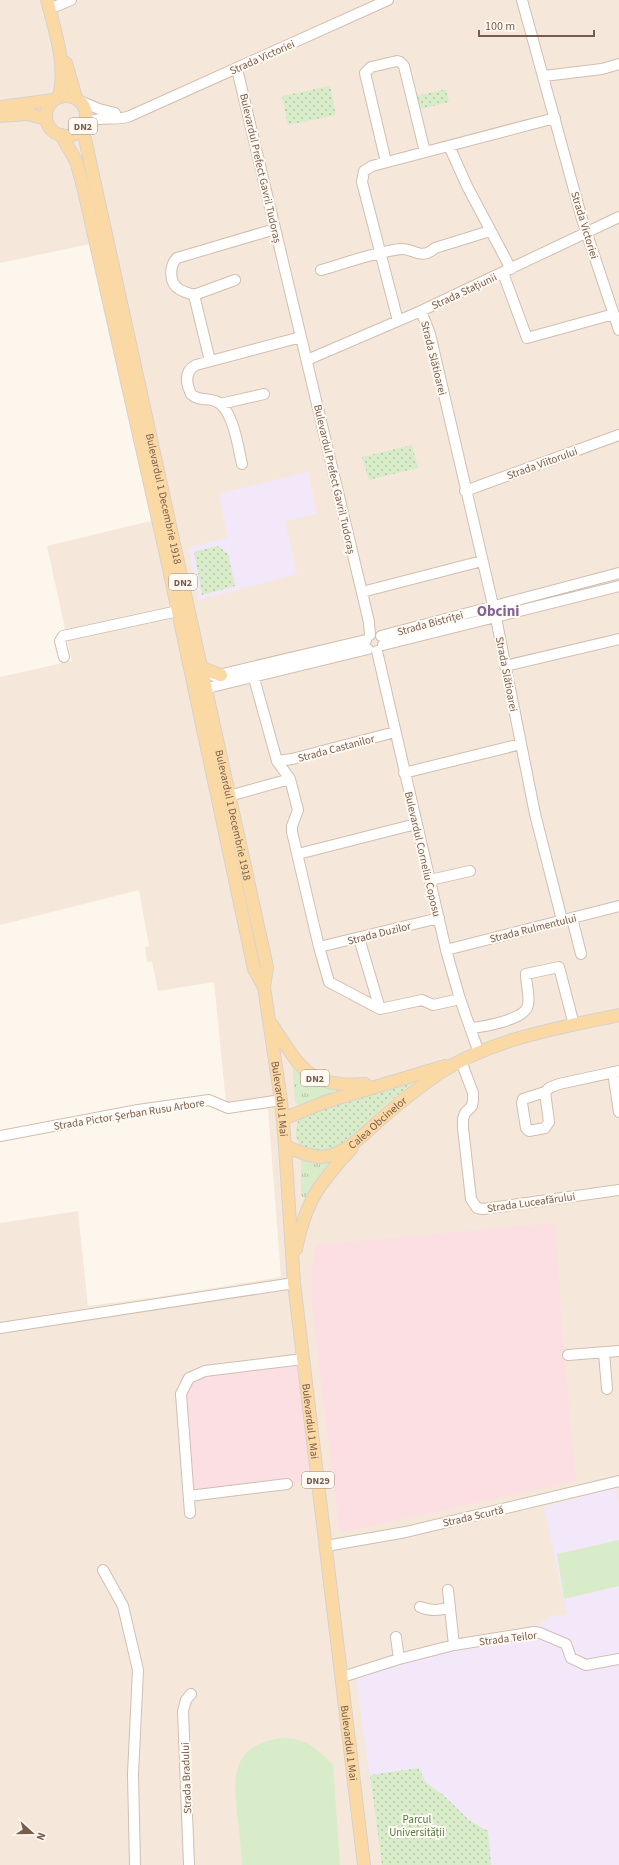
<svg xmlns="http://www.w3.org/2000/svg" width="619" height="1865" viewBox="0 0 619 1865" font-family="'Source Sans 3',sans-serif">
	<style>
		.residential { fill: #f5e8da }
		.education { fill: #f3e8fa }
		.medical { fill: #fbdfe3 }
		.grass { fill: url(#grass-tufts) }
		.park { fill: url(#park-dots) }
		.pitch { fill: #d8ecc9 }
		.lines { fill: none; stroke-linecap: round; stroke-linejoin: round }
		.minor-casing { stroke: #d1beb0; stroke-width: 12 }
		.major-casing { stroke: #dad1cd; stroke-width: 14 }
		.minor { stroke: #fff; stroke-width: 10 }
		.major { stroke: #fbd9a5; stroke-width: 12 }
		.labels { text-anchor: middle; stroke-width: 4; stroke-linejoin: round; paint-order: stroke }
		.shield { fill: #fffaf3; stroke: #a28b7f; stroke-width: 1 }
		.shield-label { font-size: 10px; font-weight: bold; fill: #7a5c4d }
		.street-label { font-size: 11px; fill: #7a5c4d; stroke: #fffaf3 }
		.park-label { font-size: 11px; fill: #537a41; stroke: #fffaf3 }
		.district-label { font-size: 15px; font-weight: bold; fill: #846695; stroke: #fffaf3 }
	</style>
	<defs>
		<pattern id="grass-tufts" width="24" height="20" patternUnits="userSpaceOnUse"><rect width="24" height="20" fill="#d8ecc9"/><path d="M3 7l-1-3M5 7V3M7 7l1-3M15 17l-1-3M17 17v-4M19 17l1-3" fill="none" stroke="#b4c2a5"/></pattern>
		<pattern id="park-dots" width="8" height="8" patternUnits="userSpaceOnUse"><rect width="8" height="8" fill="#d8ecc9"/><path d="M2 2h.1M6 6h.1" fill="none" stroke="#b4c2a5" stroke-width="1.8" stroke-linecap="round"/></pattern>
	</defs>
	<rect width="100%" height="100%" fill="#fdf6ec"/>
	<path class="residential" d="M0,0H619V1865H0V1223L78,1211L88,1306L164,1296L281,1277L268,1109L227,1113L214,982L158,991L152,962H147L145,947L149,946L139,890L0,925V677L72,661L47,546L159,519L104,241L0,263Z"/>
	<path class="education" d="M308,472L317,514L285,521L297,574L199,600L188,548L228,537L219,494Z
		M615,1488L619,1507V1865H382L356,1676L464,1646L537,1637V1627L551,1616L567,1615L544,1507Z"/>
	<path class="medical" d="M555,1223L564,1355L576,1481L344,1532L339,1528L312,1308V1269L316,1245Z
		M297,1359L312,1481L189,1496L179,1374Z"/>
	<path class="grass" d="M292,1062L357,1088L299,1106L295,1102Z
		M303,1158L333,1160L306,1199L301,1196V1159Z"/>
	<path class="park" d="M330,86L336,115L288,125L282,96Z
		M446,89L449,102L421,109L416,96Z
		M412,445L418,468L369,480L362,457Z
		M218,546L228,554L235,586L202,595L194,552Z
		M423,1075L385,1105L355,1134L333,1151H308L300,1145L296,1137V1128L299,1117Z
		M419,1768L426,1783L442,1794L470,1821L488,1831L491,1865H382L370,1775Z"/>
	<path class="pitch" d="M619,1540V1586L564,1599L557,1554Z
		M281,1738C310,1739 312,1746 333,1764L340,1865H242C241,1848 239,1830 237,1813C233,1772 233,1746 281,1738Z"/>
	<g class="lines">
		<defs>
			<path id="minor" d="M522,0L582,219L619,330
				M49,9L71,0
				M237,69L369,622L370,635
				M544,76L602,69L619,64
				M80,101L99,109L115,113
				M84,124C103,114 114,122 130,116L388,0
				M449,146L467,186L511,269
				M386,162L365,73L371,67L397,61L400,62L404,66L425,152
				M321,270C346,263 375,252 401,249C413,248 421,261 435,248L490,231
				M503,273L527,338L614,314
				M235,280L194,295C189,293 183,292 179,289C169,283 169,266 177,258L275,229
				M194,295L210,361
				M421,311L430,334L496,618L535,814L562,920
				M398,321L362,182L364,171L372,166L555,118
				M307,360L421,311L619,217
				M220,404L264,394
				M242,464C238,447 233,407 215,401C207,398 198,401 191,394C186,383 184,371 196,365L301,337
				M465,491L619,435
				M362,592L482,561
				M381,636L619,573
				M383,645L619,586
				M377,651L446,950L460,999L479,1053
				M64,657L60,641L63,636L178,611
				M505,666L619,639
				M214,676L366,640
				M254,678L277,761L290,779L298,810L292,826V832L319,947L329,982L380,1009L422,1000L433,1005L460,999
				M199,690L368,649
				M277,761L292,759L395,732
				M404,773L521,744
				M229,796L290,779
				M298,854L416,824
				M430,880L470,871
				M572,918L581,954
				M359,938L380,1009
				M319,947L439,918
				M446,950L619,906
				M470,1028C482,1027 526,1020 528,1005C530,996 526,984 526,974L559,967L574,1025
				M461,1061L473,1093V1100L472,1106L465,1113L463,1119V1128L471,1199L477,1208L483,1209L619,1190
				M613,1072L619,1112
				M545,1092L549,1122L545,1128L529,1131L526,1128L522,1103L523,1099L545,1092L549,1088L559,1084L619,1071
				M0,1136L138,1110L209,1100L228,1108L281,1100
				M0,1328L294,1283
				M604,1353L607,1389
				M568,1355L619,1351
				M189,1496L287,1484
				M190,1513L181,1394L189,1378L205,1371L303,1359
				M326,1546L406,1532L619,1481
				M103,1570L123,1606L138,1670L133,1774L135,1865
				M448,1590L454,1645
				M420,1607C431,1611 438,1611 450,1607
				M396,1637L399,1659
				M342,1677L399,1659L454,1645L534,1632L540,1633L566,1644L571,1658L586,1665L619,1659
				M189,1865L183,1711L186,1700L191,1694"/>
			<g id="major">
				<path d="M47,0C55,31 67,65 59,97"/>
				<path d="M66,63L76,98"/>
				<circle cx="66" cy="116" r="20"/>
				<path d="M0,107L53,100"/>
				<path d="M0,116L28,114L46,119"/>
				<path id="s1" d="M81,129L85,139L267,967L264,987"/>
				<path id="s2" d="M61,135L76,161L83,186L166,555L254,969L264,987L265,994L281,1100L285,1146L294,1283L364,1865"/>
				<path d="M202,668L221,675"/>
				<path d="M272,1025C301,1068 308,1088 365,1084"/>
				<path d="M283,1119L325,1102L445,1066"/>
				<path id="s3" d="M285,1146C302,1153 318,1161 335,1154C354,1146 366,1132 381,1119C399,1103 418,1088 438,1074C491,1039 558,1028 619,1015"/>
				<path d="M296,1249C306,1200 319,1184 352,1148"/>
			</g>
		</defs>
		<use href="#minor" class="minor-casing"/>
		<use href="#major" class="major-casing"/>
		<use href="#minor" class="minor"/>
		<use href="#major" class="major"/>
	</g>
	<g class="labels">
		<g class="shield">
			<rect x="69" y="118" width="28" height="16" rx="3"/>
			<rect x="169" y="574" width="28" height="16" rx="3"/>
			<rect x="301" y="1070" width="28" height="16" rx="3"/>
			<rect x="302" y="1472" width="32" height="16" rx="3"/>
		</g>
		<g class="shield-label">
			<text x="83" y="130">DN2</text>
			<text x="183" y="586">DN2</text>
			<text x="315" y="1082">DN2</text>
			<text x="318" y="1484">DN29</text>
		</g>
		<g class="street-label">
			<text transform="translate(262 57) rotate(-24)" y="4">Strada Victoriei</text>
			<text transform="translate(261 168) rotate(77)" y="4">Bulevardul Prefect Gavril Tudoraș</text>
			<text transform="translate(585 225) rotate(73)" y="4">Strada Victoriei</text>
			<text transform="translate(464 291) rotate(-25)" y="4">Strada Stațiunii</text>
			<text transform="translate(434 358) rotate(76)" y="4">Strada Slătioarei</text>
			<text transform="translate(542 463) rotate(-20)" y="4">Strada Viitorului</text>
			<text transform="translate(335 479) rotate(77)" y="4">Bulevardul Prefect Gavril Tudoraș</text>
			<text dy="4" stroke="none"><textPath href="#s1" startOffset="379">Bulevardul 1 Decembrie 1918</textPath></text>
			<text transform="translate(430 623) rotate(-15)" y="4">Strada Bistriței</text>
			<text transform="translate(507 674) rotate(79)" y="4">Strada Slătioarei</text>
			<text transform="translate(336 748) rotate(-15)" y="4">Strada Castanilor</text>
			<text dy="4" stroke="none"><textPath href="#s1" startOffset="703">Bulevardul 1 Decembrie 1918</textPath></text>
			<text transform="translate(423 854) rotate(77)" y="4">Bulevardul Corneliu Coposu</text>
			<text transform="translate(533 928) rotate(-14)" y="4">Strada Rulmentului</text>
			<text transform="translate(379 933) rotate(-14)" y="4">Strada Duzilor</text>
			<text dy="4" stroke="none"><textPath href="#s2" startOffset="991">Bulevardul 1 Mai</textPath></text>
			<text transform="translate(129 1114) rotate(-9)" y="4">Strada Pictor Șerban Rusu Arbore</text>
			<text dy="4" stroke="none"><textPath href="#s3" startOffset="105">Calea Obcinelor</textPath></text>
			<text transform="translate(531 1202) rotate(-8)" y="4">Strada Luceafărului</text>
			<text dy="4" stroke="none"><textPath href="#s2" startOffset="1315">Bulevardul 1 Mai</textPath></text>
			<text transform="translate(473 1516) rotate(-13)" y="4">Strada Scurtă</text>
			<text transform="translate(508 1638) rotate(-7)" y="4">Strada Teilor</text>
			<text dy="4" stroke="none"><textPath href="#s2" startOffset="1639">Bulevardul 1 Mai</textPath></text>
			<text transform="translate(186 1778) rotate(-92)" y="4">Strada Bradului</text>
		</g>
		<g class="park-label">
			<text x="417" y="1823">Parcul<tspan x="417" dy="13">Universității</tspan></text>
		</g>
		<g class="district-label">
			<text x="498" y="616">Obcini</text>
		</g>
	</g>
	<g transform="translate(32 1833) rotate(111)" stroke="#fffaf3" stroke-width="3" paint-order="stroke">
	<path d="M0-3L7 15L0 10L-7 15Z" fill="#7a5c4d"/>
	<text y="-6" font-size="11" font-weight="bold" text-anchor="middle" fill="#7a5c4d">N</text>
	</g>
	<path d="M479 30v6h115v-6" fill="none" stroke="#7a5c4d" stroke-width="2"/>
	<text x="485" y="30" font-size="12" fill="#7a5c4d" stroke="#fffaf3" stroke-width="3" paint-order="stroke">100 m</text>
</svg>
